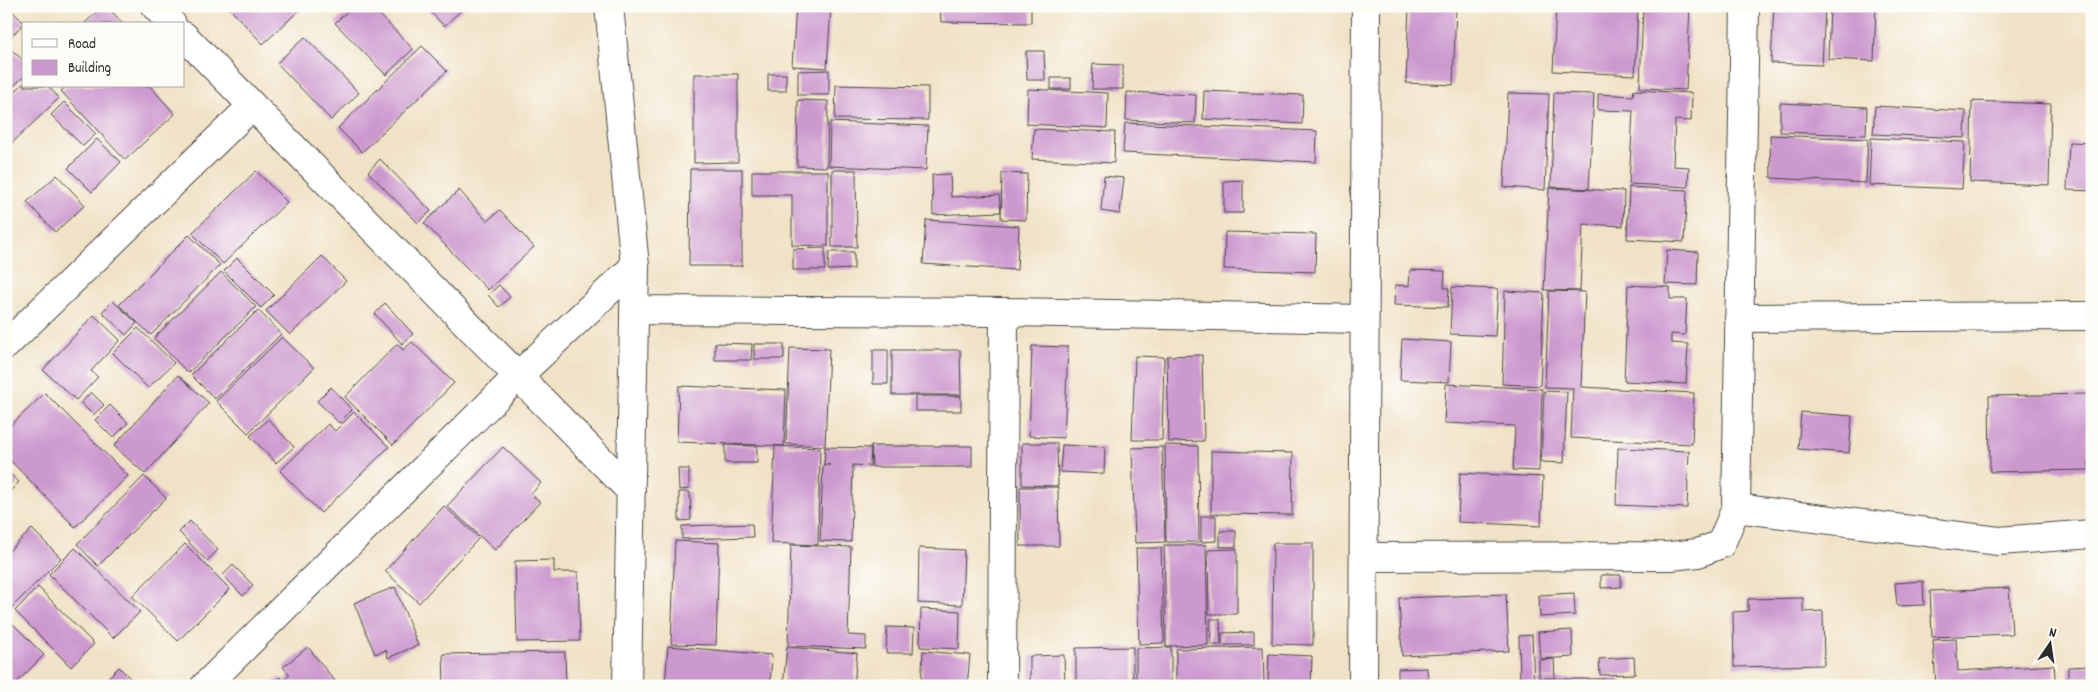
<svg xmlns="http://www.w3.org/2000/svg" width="2098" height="692" viewBox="0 0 2098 692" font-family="Dekko,sans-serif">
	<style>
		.building { fill: #cc99cf }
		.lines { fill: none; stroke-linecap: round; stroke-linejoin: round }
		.minor-casing { stroke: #494642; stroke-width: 30 }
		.minor { stroke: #fff; stroke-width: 28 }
	</style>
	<rect width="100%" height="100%" fill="#fdfcf7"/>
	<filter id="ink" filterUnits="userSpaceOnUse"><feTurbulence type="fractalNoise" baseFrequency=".02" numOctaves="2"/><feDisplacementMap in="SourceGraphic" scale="10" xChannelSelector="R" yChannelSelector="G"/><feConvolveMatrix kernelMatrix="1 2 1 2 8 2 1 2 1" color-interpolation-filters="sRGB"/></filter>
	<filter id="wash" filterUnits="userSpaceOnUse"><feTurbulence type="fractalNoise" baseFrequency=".0096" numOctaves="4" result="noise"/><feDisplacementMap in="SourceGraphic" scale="20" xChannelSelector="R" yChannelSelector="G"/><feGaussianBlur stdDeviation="1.12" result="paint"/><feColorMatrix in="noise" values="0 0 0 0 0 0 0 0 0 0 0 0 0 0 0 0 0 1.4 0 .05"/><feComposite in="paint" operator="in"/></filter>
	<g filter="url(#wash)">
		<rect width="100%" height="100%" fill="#f0e2c6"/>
		<g id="blocks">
			<path class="building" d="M103,6H107L123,24H84Z
				M227,6H304L263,44Z
				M353,6H371L413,49L386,75L335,23Z
				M425,6H466L444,26Z
				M796,6H831L827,68L792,66Z
				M940,6H1031V23L941,22Z
				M1409,6H1456L1453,85L1406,83Z
				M1556,6H1638L1635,75L1553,71Z
				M1643,6H1690L1686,90L1640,88Z
				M1774,6H1825L1822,65L1771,63Z
				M1830,6H1876L1874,61L1828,59Z
				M9,8L24,23L10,38L6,34V10Z
				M305,37L359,93L331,120L277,63Z
				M6,45L24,61V76L6,94Z
				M422,46L447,71L362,152L338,128Z
				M1026,51H1044L1045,80H1027Z
				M1093,64L1123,65V89H1092Z
				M829,70V95H798V71Z
				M694,74H738V162L694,163Z
				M768,74H786V91H768Z
				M1051,78H1071V89H1051Z
				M24,83V86H48L59,98L6,149V100Z
				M836,85L928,87V120L835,119Z
				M67,86H150L175,114L125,160L61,91Z
				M1028,89L1108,93L1107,128L1027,124Z
				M1634,90L1692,93L1691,121L1675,120L1673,166L1689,167L1688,187L1629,184L1633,111L1598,110V94L1633,96Z
				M1204,91L1303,95L1302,124L1203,119Z
				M1127,92L1196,95L1195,123L1126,120Z
				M1508,93L1549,94L1545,190L1504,187Z
				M1554,93L1594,94L1589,189L1551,187Z
				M798,100L828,101L827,167L797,166Z
				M1972,101L2051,104L2049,185L1970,182Z
				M64,102L96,134L83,146L51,115Z
				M1780,103L1867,107L1866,135L1780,132Z
				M1875,106L1966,111L1965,138L1873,134Z
				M830,122L928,126L926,170L829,166Z
				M1125,123L1317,131L1316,162L1123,153Z
				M1034,129L1115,132L1114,163L1032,159Z
				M1770,135L1868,139L1866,183L1771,178Z
				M1871,138L1965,142L1962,189L1869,185Z
				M97,139L121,162L92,192L68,168Z
				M2069,142L2092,143V191L2067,190Z
				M380,159L431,211L418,223L368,172Z
				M690,169H742V266H689Z
				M832,170H856L857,247H832Z
				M256,171L287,202L223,264L192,233Z
				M752,171H828V246L792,245V195H752Z
				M1002,173L1027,174L1026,220L1001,219Z
				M950,174L951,197L999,195L1001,212L933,215L932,175Z
				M57,175L85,205L55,232L27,202Z
				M1104,176L1124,178L1120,214L1101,211Z
				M1243,180V213H1224V181Z
				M1629,187L1687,190L1684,242L1627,239Z
				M1549,188L1624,191L1623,226L1583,224L1580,291L1544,290Z
				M459,190L487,221L500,210L534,247L488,290L424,223Z
				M926,220L1019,226L1017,270L923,264Z
				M1225,232L1316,234L1315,272L1224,269Z
				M189,235L220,265L151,335L119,305Z
				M825,248V270H793V249Z
				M1667,250L1698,252L1697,285L1665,284Z
				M829,252H854V269L828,270Z
				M322,256L346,281L290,335L266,311Z
				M237,258L274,295L261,308L224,271Z
				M1410,270L1445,271L1444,288H1449L1448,307L1394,305L1395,285L1409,286Z
				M221,272L256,307L188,373L154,338Z
				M499,285L510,297L499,307L488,295Z
				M1628,285L1670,287V299H1687L1685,335L1671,334V343L1688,344L1686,384L1624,381Z
				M1452,287L1498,289L1495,336L1450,334Z
				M1505,291L1544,293L1540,386L1502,384Z
				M1549,291L1585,292L1581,387L1694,393L1692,444L1571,438L1573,388L1545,387Z
				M113,301L137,323L126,335L102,312Z
				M385,303L413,334L402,344L375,314Z
				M258,310L281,334L215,399L191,375Z
				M94,315L120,340L91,371L98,377L76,400L43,370Z
				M138,328L174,363L148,388L113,353Z
				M282,337L314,368L248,433L216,401Z
				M1402,339L1451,342L1449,382L1400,380Z
				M412,342L454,383L393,445L345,397L397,344L403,350Z
				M715,343L752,344L751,360H715Z
				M754,344H784V359H754Z
				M1032,346L1068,347L1064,438L1029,436Z
				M790,348L829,349L825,446L786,444Z
				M873,350H888V384H873Z
				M892,350H960L961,395H892Z
				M1202,355L1204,441L1169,442L1167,356Z
				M1135,356L1164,357L1162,440H1132Z
				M178,375L209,403L145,474L114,446Z
				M1446,384L1542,389L1539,471L1513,470L1515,426L1444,423Z
				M679,386L786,390L784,446L677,442Z
				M331,387L352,410L339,423L317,401Z
				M1544,391L1567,392L1564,463L1541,462Z
				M91,392L104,405L93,415L81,403Z
				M45,393L128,476L75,527L6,456V430Z
				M2087,394L2089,470L1990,472L1989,396Z
				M915,396H961V411H915Z
				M110,405L128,423L113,438L95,420Z
				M354,412L389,447L321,513L280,471L328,424L335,431Z
				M1801,412L1852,416L1849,453L1798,449Z
				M2089,415H2092V443H2089Z
				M268,419L294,447L276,463L250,436Z
				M1022,443H1057L1058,486L1022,485Z
				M725,445L757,446V463H725Z
				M1062,445L1105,447L1104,474L1060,472Z
				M1165,445L1198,446L1199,542H1166Z
				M775,446L820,448L818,545L771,543Z
				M871,446H972V467H872Z
				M503,447L541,483L531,494L540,502L495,550L447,506Z
				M825,447L871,448L870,466L853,465L851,542L820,541L823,465H830L824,464Z
				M1162,447L1165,542L1135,543L1132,448Z
				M1618,448L1689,451L1687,508L1616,505Z
				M1211,451L1293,453L1292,515L1211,514Z
				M678,469H689V489L679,490Z
				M6,470L19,482L6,495Z
				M1460,473L1543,477L1541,526L1458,522Z
				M144,476L166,498L98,566L77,544Z
				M1020,487H1058L1059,546H1020Z
				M679,492H690L691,520L679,521Z
				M444,506L479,538L419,603L385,571Z
				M1201,516H1216V541L1201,542Z
				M190,521L218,550L207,561L179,532Z
				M752,524L753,537L682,539V526Z
				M32,529L61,558L6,613V554Z
				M1220,531H1236V547H1220Z
				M675,541L719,543L716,645L671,644Z
				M1273,543H1313V645L1272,644Z
				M185,544L230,589L178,641L132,596Z
				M791,545L851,547L848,635L866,636V649L788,646Z
				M1164,545H1206L1208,645L1166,646Z
				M75,548L140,612L113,638L49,574Z
				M919,548L964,550L962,605L918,603Z
				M1136,548H1161L1164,643L1139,644Z
				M1237,549V614H1209L1208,550Z
				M554,560V572H578L580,641L517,642L515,561Z
				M233,565L253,585L243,596L223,575Z
				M1601,575H1621V587L1601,588Z
				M1923,581L1924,605L1897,606L1895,583Z
				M38,587L94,644L71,667L15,611Z
				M395,587L418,645L388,658L386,650L375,654L354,603Z
				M2009,588L2012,634L1932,637L1930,591Z
				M1574,593L1575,615L1540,617L1539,595Z
				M1506,594L1509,651L1402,656L1399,598Z
				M1803,598V612L1823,611L1824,665L1734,667L1733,612L1748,611V599Z
				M921,609L960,611L959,649L920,647Z
				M8,619L44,655L13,686H6Z
				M1210,619H1220L1221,645H1211Z
				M887,627L914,628L913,653H886Z
				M1572,630L1573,657L1540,659L1538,632Z
				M1254,632V645H1222V633Z
				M1532,635L1534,684H1520L1519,636Z
				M1956,639L1958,671L2054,665L2056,686H1936L1933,640Z
				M668,646L772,655L770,686H665Z
				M308,647L339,686H269L280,677L283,681L290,675L283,667Z
				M787,647L857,653L854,686H783Z
				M1133,647V686H1076V648Z
				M1171,647V686H1136V648Z
				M1263,647L1264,686H1176V649Z
				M923,651L970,655L967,686H921Z
				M565,652L566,686H444L443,654Z
				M1269,654L1312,656L1311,686H1268Z
				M1064,655L1065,686H1030V656Z
				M1634,657L1635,674L1600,675L1599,659Z
				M1554,659L1555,678H1539V660Z
				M2092,666V686H2068V667Z
				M119,667L138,686H108L104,682Z
				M1427,668L1428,686H1398V669Z
				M1537,679H1620L1621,686H1538Z
				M1917,682L1918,686H1878V684Z"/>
		</g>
	</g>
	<g filter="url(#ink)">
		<use href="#blocks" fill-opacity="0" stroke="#494642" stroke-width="1"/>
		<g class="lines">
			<defs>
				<path id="minor" d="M155,6L172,24
					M609,6L635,266L627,686
					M184,36L631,491
					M634,310L1004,312L1364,319
					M1739,318L2092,316
					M6,345L252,106
					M1736,508L1999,541L2092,534
					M1365,557L1671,556L1698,553L1721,544L1736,508L1745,6
					M205,686L518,376L635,266
					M1002,686L1004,312
					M1363,686L1366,6"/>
			</defs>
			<use href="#minor" class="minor-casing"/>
			<use href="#minor" class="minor"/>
		</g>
	</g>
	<rect width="2098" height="692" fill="none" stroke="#fdfcf7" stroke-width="25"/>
	<rect x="22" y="22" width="162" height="65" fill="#fdfcf7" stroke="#a9a8a5"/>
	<rect x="32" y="39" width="25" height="8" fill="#ffffff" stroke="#a9a8a5"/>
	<text x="68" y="48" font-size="15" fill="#2b2b2b">Road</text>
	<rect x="32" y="60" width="25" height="15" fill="#cc99cf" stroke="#a9a8a5"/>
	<text x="68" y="72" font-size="15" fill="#2b2b2b">Building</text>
	<g transform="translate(2050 644) rotate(13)" stroke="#fdfcf7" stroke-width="4" paint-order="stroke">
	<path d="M0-4L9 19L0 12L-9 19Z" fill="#2b2b2b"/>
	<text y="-8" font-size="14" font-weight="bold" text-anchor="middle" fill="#2b2b2b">N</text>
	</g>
</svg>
